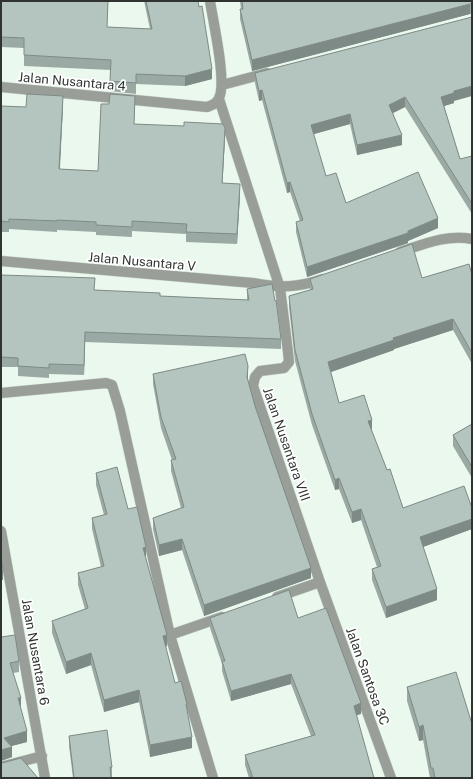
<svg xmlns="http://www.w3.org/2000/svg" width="473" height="779" viewBox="0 0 473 779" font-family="'Public Sans',sans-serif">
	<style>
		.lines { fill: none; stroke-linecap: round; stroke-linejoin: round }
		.minor-casing { stroke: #c8d5cb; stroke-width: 11 }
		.minor { stroke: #9a9e98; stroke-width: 10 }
		.wall { fill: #9ba9a4 }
		.shaded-wall { fill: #7e8a86 }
		.building { fill: #b4c5bf; stroke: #7e8a86 }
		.labels { text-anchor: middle; stroke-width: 3.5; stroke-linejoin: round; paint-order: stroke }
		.street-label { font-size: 13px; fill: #2f3430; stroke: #fff }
	</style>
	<rect width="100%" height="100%" fill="#eaf8ed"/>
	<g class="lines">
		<defs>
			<path id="minor" d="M222,85L267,73
				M1,87L207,107C212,105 217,104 219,98C227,82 213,21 210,1
				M219,99L280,288L288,352L289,362L284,368L260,371L255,377L253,386L320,582L391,778
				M400,252C424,244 447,234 472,239
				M1,261L253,283C280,288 296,288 323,279
				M1,393L106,383L112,385L120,411L170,635L213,778
				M1,531L45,778
				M277,597L320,582
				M170,635L222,617
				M1,767L42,756"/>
		</defs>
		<use href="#minor" class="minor-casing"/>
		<use href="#minor" class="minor"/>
	</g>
	<path class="wall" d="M1,1H108L107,27L150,29L144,1H198L212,79L185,86L136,84V94L110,91L111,70L24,66V48L1,47Z
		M240,1H472V14H470L252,71L240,19V9H241Z
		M255,73L454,101V103L444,106L460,159L472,156V214L405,107L393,113L402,145L357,155L350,124L313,134L326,176L346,203L438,228L408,241V243L307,277L296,232V222L300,221L290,192L287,193L262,100L259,101L255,83Z
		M1,106L26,107L63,106L60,169L98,171L135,107L134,124L225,138L222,183L240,194L237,244L186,242V234L132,231V237L96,235V232L57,230V232L9,229V232H1Z
		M1,275L95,290L160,296L247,300V289L281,339V349L85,342L84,375L49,374V378L18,376V367H1Z
		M472,275V364L453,330L394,349V350L331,372L339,403L372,430L371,431L387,470L403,508H472V529L423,547L437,600L386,618L372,580V569L377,567L361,520L352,523L339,489L335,490L312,425L295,361L289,307V296L310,290V279L422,278Z
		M153,374L248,377V380L255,406L311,578L204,616L182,550L159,556L153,529V518L181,508L171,471V460H172L161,428L153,384Z
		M472,424V478L453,446V435Z
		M96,473L128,509L146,559L167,646L165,647L175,683L187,712L192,748L150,757L139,702L104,712L91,665L66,674L52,633V621L85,609L78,585V573L101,567L92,529V518L104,515L96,485Z
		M210,618H298L361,714L356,715L374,778H249L245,765V755L311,736L291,684L231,701L222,671V664L210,628Z
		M1,637L19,661V672L13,673L27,742L11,746L12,757L1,761Z
		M407,687L472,725V778H430L423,740L419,741L407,701Z
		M69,736L112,767V777H111V778H73L69,746Z"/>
	<path class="shaded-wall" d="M470,4V14L252,71V60Z
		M212,69V79L185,86V76Z
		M472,86V96L454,101V103L441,107V97L454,91Z
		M262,90V100L259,101V91Z
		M63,96V106L59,179V169Z
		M405,97V107L389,115V105Z
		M350,114V124L311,135V125Z
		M225,128V138L222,193V183Z
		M402,135V145L357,155V145Z
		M290,182V192L287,193V183Z
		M240,184V194L237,244V234Z
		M438,218V228L408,241V243L307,277V267L408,231Z
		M453,319V330L394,349V350L328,373V362L393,338Z
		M85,332V342L84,375V365Z
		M248,366V377L247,388V377Z
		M372,420V430L368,432V421Z
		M339,478V489L335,490V480Z
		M361,509V520L352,523V512Z
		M472,519V529L420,548V537Z
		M182,539V550L159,556V545Z
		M146,547V559L143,548Z
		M311,568V578L204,616V605Z
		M3,569V580H1V570Z
		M437,589V600L386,618V607Z
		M167,635V646L163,648V636Z
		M91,653V665L66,674V662Z
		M291,674V684L231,701V691Z
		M139,690V702L104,712V700Z
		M18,698H21V708Z
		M361,703V714L354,716V706Z
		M423,725V740L419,741V727Z
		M27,731V742L4,748V738Z
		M192,737V748L150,757V745Z
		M12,747V757L1,761V750Z"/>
	<path class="building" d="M1,1H108L107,27L152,29L146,1H198L199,7L202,6L212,69L185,76L136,74V83L110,81L111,60L24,55V38L1,37Z
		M242,1H472V4H470L252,60L240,9H243Z
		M472,17V86L454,91V93L441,97L460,159L472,156V204L405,97L389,105L402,135L357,145L350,114L311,125L326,176L336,173L346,203L418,172L438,218L408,231V233L307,267L296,222L303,220L290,182L287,183L262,90L259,91L255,73Z
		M27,94L63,96L59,169L98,171L101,104H109L110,94L135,96L134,124L184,126V122L223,124L225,128L222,183L240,184L237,234L186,232L187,224L132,221V227L96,225V222L57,220V221L9,219V222L1,221V106L26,107Z
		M412,244L422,278L469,264L472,275V353L453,319L393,338L394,340L328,362L339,403L364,395L372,420L368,421L387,470L390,469L403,508L464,486L472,508V519L420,537L437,589L386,607L372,569L381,566L361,509L352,512L339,478L335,480L312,414L295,350L289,296L313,289L310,279Z
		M1,275L95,278L94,290L160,293V296L249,300L247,289L272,284L275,301L276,300L281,339L85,332L84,365L49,364V368L18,366V358L1,357Z
		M245,354L248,366L247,377L255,406L311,568L204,605L182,539L159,545L153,518L184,507L171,460L176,459L161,417L153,374Z
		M472,424V467L453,435Z
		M117,467L128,509L137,507L146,547L143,548L167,635L163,636L175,683L181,681L187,704H186L192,737L150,745L139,690L104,700L91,653L66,662L52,621L88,608L78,573L104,566L92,518L107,514L96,473Z
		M1,558L3,569L1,570Z
		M289,590L298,618L326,608L361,703L354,706L374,778H253L245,755L315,735L291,674L231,691L222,661H225L210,618Z
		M15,635L19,661L10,663L21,698H18L27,731L4,738L12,747L1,750V637Z
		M456,672L472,724V778H435L433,768H431L423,725L419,727L407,687Z
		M107,730L112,767H110L111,778H74L69,736Z
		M21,758L38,778H1V763H2Z"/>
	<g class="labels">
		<g class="street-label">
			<text transform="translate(72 81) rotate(5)" y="5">Jalan Nusantara 4</text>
			<text transform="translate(142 261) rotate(5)" y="5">Jalan Nusantara V</text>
			<text transform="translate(287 444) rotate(71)" y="5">Jalan Nusantara VIII</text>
			<text transform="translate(36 652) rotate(80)" y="5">Jalan Nusantara 6</text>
			<text transform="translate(368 676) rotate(70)" y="5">Jalan Santosa 3C</text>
		</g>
	</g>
	<rect width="473" height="779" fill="none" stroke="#2f3430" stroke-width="4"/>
</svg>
